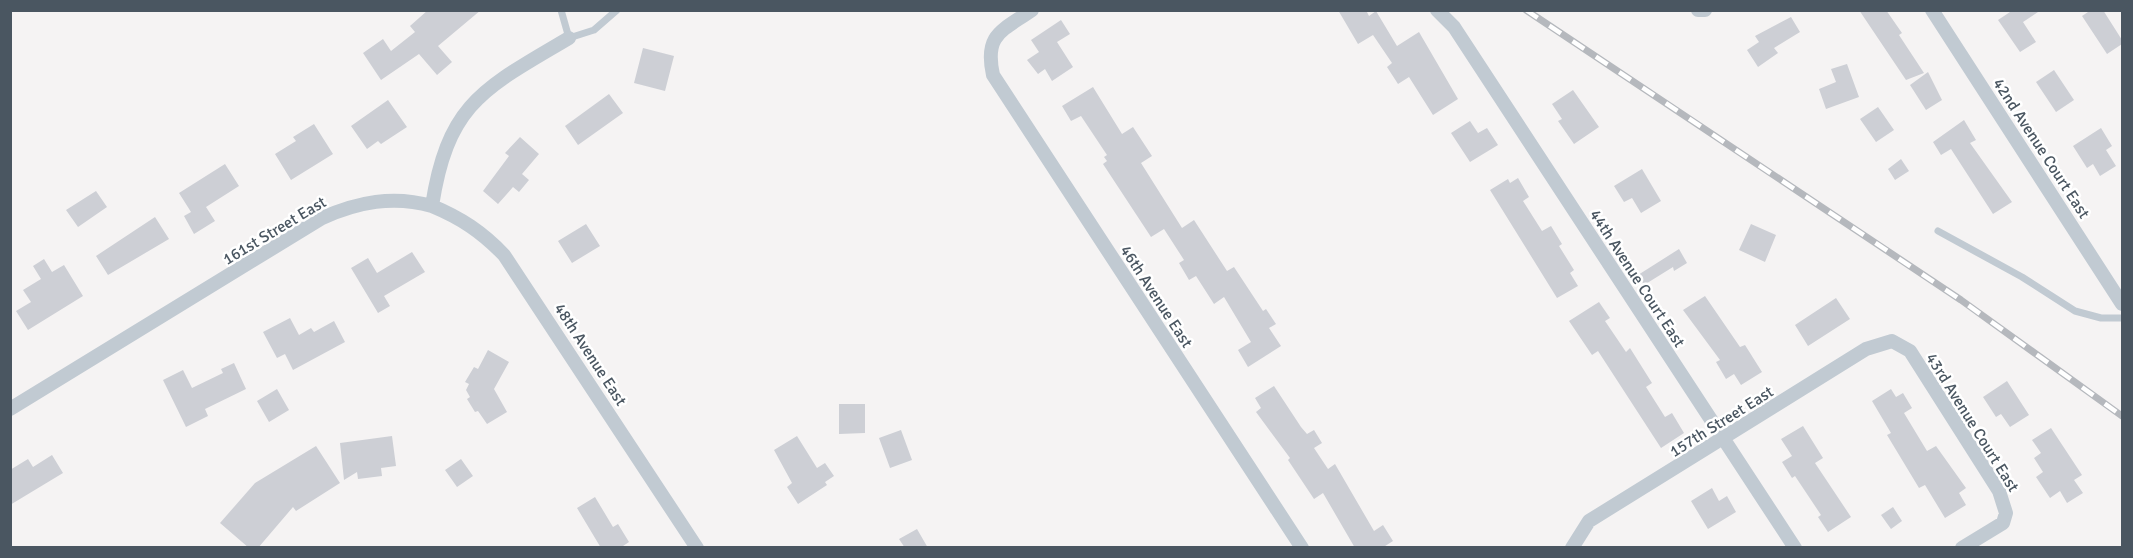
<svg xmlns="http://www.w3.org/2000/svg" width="2133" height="558" viewBox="0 0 2133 558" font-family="Signika,sans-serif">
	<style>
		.building { fill: #cdcfd5 }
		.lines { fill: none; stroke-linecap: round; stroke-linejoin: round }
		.lane { stroke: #c1cad2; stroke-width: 7 }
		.street { stroke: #c1cad2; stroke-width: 14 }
		.rail-casing { stroke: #b5b8bd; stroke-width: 7 }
		.rail { stroke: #fff; stroke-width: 4.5; stroke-dasharray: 14; stroke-linecap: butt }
		.labels { text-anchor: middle; stroke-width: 5; stroke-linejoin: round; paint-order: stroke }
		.street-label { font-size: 16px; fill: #4a5661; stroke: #fff }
	</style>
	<rect width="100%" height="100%" fill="#f5f3f3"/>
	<path class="building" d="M428,10H481L438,46L452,62L437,75L419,54L381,80L363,53L383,39L391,51L415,32L410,26Z
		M1338,10H1366L1369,16L1376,11L1397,46L1419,32L1458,99L1433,115L1409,77L1398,84L1387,67L1392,63L1373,35L1358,44Z
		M1859,10H1886L1902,33L1899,35L1924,73L1906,80Z
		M2013,10H2041L2023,22L2036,42L2020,52L1998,20Z
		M2091,10H2103L2122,40V44L2107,54L2082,16Z
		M1791,17L1800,32L1774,48L1778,53L1758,67L1747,50L1759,42L1755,36Z
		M1061,20L1070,34L1057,42L1073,67L1052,81L1045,69L1038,74L1027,60L1039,52L1031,40Z
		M643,48L674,56L665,91L634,83Z
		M1847,64L1859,97L1826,109L1819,89L1836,82L1831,69Z
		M2054,70L2074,100L2056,112L2036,82Z
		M1928,72L1942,100L1926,110L1910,85Z
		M1093,87L1122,134L1133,127L1152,156L1141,163L1182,228L1194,220L1227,271L1234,267L1263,311L1266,309L1276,324L1269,328L1281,346L1248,367L1238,350L1251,342L1224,297L1214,304L1196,276L1189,280L1179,263L1184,260L1164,229L1151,237L1103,164L1107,161L1104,157L1107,155L1081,116L1071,121L1062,106Z
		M1573,90L1599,127L1574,144L1558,121L1562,119L1552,104Z
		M609,94L623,113L578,145L565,126Z
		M388,100L407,127L381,144L378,141L367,149L351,126Z
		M1878,107L1894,130L1876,142L1860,119Z
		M1964,120L1976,140L1970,143L2012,202L1993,214L1951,149L1941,155L1933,142Z
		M1470,121L1478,133L1487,128L1498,145L1470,162L1451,133Z
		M314,124L333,154L291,180L275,154L296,141L293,137Z
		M2101,128L2112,146L2106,150L2116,166L2100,176L2093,164L2087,168L2073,146Z
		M520,137L539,154L522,174L529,180L519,192L513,187L498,204L483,191L509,156L505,153Z
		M1901,159L1909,171L1895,180L1888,169Z
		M225,164L239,186L206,207L215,221L194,234L184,216L191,212L179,193Z
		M1642,169L1661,201L1641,213L1632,198L1624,202L1614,186Z
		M1518,178L1529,197L1523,201L1542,231L1551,226L1562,244L1559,246L1574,270L1570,273L1578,286L1557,298L1490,190L1508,179L1510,183Z
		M96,191L107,207L78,227L66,210Z
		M155,217L169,239L108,275L96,256Z
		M586,224L600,246L572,263L558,241Z
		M1751,224L1776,235L1765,262L1739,250Z
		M1679,249L1687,263L1674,271L1673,267L1644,285L1638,275Z
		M412,252L425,272L384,296L390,306L378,313L351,268L368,258L377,273Z
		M44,259L52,272L64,265L83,296L28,330L16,311L31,302L23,290L41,279L33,266Z
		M1705,296L1740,347L1745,345L1762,372L1741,385L1734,374L1726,379L1716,362L1720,360L1683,310Z
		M1836,298L1850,319L1808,346L1795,325Z
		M1599,302L1610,318L1605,321L1626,352L1630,348L1652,383L1646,387L1665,417L1672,413L1684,433L1661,448L1598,351L1592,355L1569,321Z
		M290,318L299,335L311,328L314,332L334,321L345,342L293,370L285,354L277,358L263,332Z
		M488,350L509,362L494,389L507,412L487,424L478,411L475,412L467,399L470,397L466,390L469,384L465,382L474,367L478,369Z
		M234,363L246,389L205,409L208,416L186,427L163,380L183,370L192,388L223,373L221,369Z
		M2007,381L2029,415L2010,427L2001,414L1996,417L1983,397Z
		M1274,386L1301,427L1307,434L1314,430L1322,443L1314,448L1328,469L1335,464L1374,531L1383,525L1393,541L1382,548H1355L1323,493L1314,499L1288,460L1290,458L1256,412L1261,408L1255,398Z
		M277,389L289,410L269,422L257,401Z
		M1891,389L1896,397L1903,393L1912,408L1904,413L1927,451L1936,446L1966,488L1959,493L1966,505L1945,518L1925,485L1919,488L1887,435L1891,433L1872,401Z
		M839,404H865V433L839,434Z
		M1803,426L1823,458L1815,463L1851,517L1828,532L1818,517L1821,515L1795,476L1792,478L1782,462L1792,456L1781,439Z
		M2051,428L2082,475L2074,480L2083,493L2067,503L2060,491L2050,498L2036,477L2043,472L2034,458L2041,453L2032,440Z
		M901,430L912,460L890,468L879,438Z
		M392,436L396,466L381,468L382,476L358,479L357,472L344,480L340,443Z
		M797,436L817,468L825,463L834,476L825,482L827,485L798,504L787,487L792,483L774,450Z
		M316,446L340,483L296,511L293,507L258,548H249L220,523L255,483Z
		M52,455L63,473L10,505V470L28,459L33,467Z
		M461,459L473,476L457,487L445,470Z
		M1712,488L1719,501L1727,496L1736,512L1708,529L1691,501Z
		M595,497L613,527L618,524L629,542L620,548H601L577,508Z
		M1893,507L1902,521L1891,529L1881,515Z
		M917,529L928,548H905L899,539Z"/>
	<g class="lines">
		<path class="lane" d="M561,10L569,38L594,30L617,10
			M1938,231L2022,277L2075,311L2101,318H2122"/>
		<path class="street" d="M1032,10C1002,31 984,34 993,75L1302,548
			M1437,10L1454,27L1795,548
			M1698,10H1705
			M1932,10L2122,304
			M432,206C461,218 482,232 504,255L697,548
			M10,409L322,218C358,202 393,195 432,206C448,102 485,88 569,38
			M1572,548L1589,521L1866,349L1892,341L1910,351L1999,491L2006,513L2003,523L1962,548"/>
		<defs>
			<path id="rail" d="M1526,10L1961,300L2122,416"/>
		</defs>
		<use href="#rail" class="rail-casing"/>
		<use href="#rail" class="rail"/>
	</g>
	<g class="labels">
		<g class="street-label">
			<text transform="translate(2042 148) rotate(57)" y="6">42nd Avenue Court East</text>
			<text transform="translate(274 230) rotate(-31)" y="6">161st Street East</text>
			<text transform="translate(1638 278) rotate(57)" y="6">44th Avenue Court East</text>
			<text transform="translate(1157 296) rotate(57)" y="6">46th Avenue East</text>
			<text transform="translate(591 354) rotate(57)" y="6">48th Avenue East</text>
			<text transform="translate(1721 421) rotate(-32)" y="6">157th Street East</text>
			<text transform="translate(1973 422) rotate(58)" y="6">43rd Avenue Court East</text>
		</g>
	</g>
	<rect width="2133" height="558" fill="none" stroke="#4a5661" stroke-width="24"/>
</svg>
